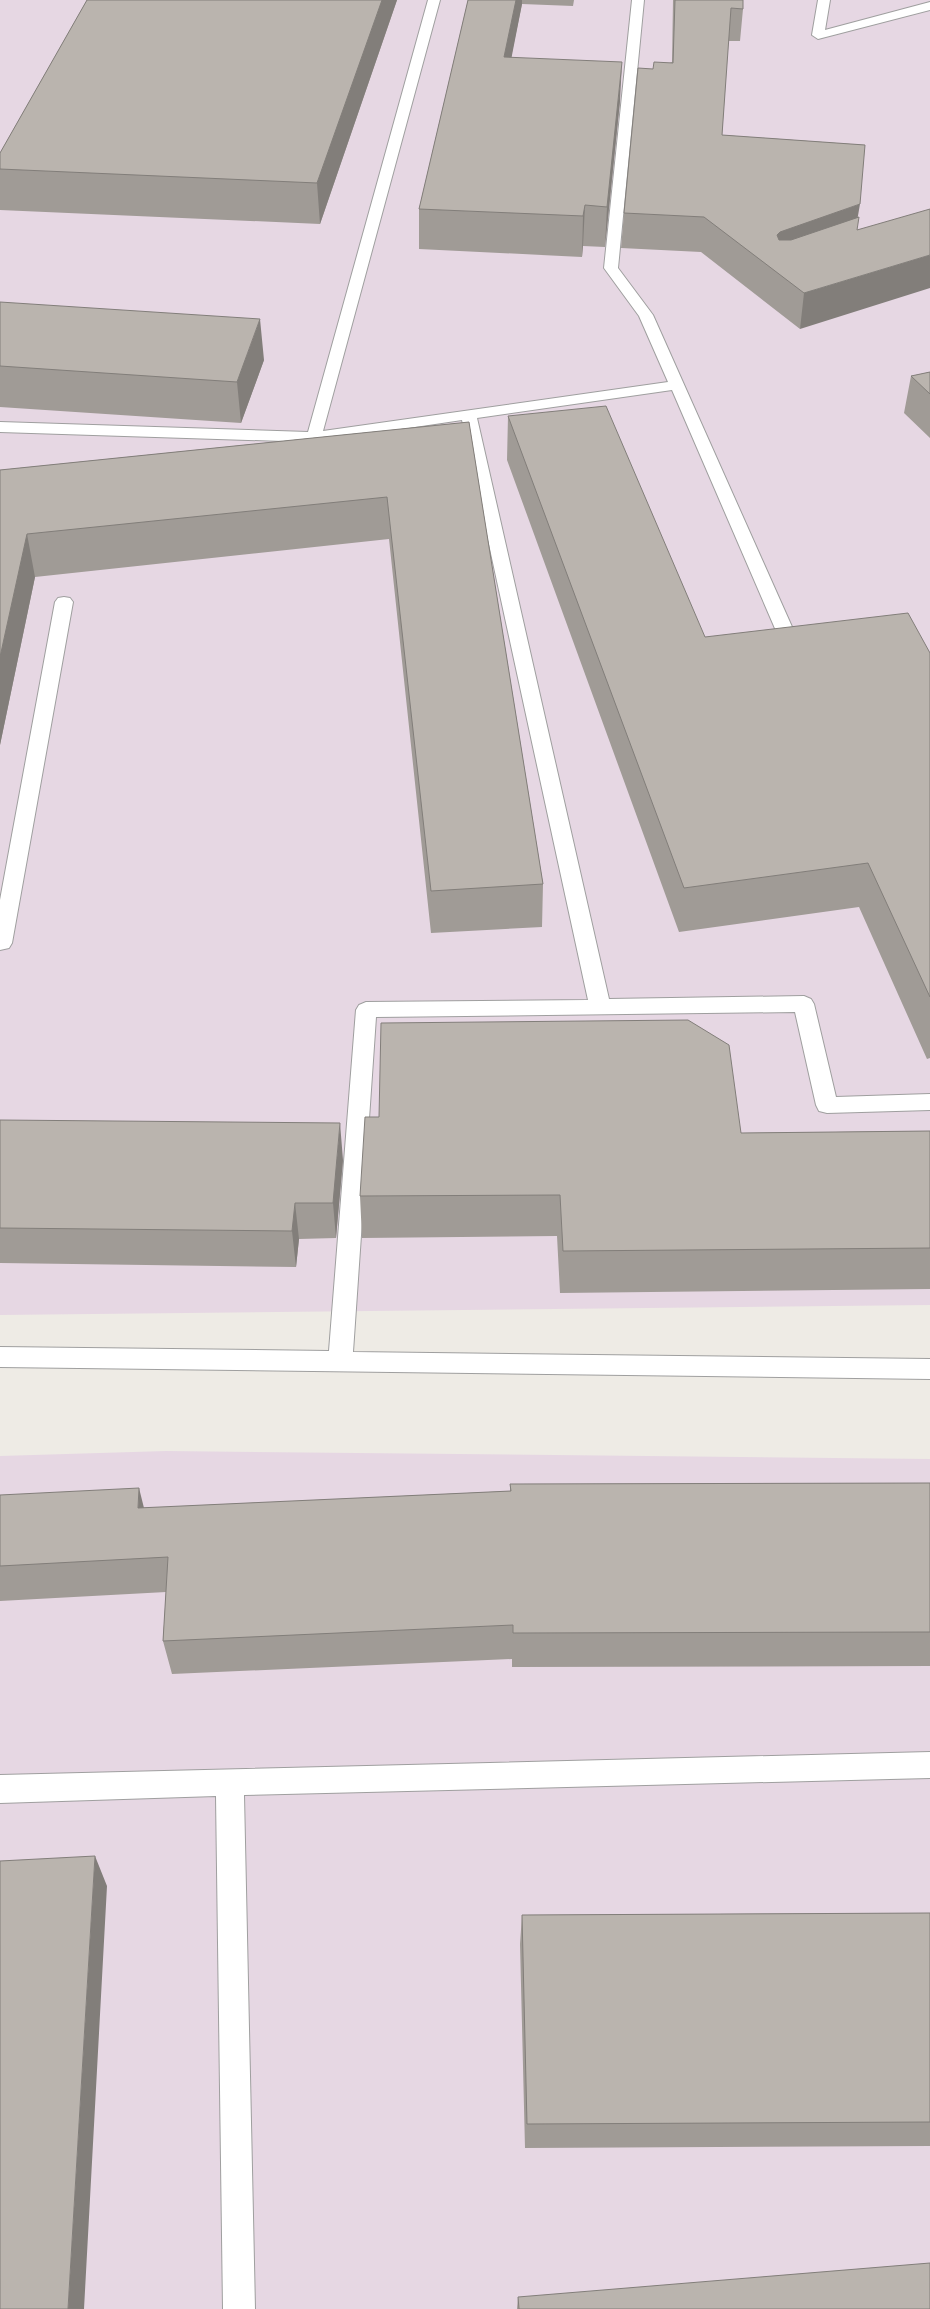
<svg xmlns="http://www.w3.org/2000/svg" width="930" height="2309" viewBox="0 0 930 2309" font-family="'Source Sans 3',sans-serif">
	<style>
		.industrial { fill: #e6d7e3 }
		.lines { fill: none; stroke-linecap: round; stroke-linejoin: round }
		.minor-casing { stroke: #9f9f9f; stroke-width: 2 }
		.minor { fill: #fff; fill-rule: evenodd }
		.wall { fill: #a09b96 }
		.shaded-wall { fill: #827e7a }
		.building { fill: #bab4ae; stroke: #827e7a }
	</style>
	<rect width="100%" height="100%" fill="#eeebe5"/>
	<path class="industrial" d="M0,0H930V1305L0,1315Z
		M166,1451L930,1459V2309H0V1456Z"/>
	<g class="lines">
		<defs>
			<path id="minor" d="M428,0H440L323,431L668,382L639,316L604,268L632,0H644L618,268L653,315L801,647L798,651H786L783,647L672,390L477,418L609,999L804,996L811,999L814,1004L836,1097L930,1094V1110L827,1113L819,1111L816,1105L795,1012L376,1017L353,1352L930,1359V1379L0,1367V1347L329,1351L356,1010L359,1005L366,1002L588,1000L462,420L314,442L0,432V422L308,432Z
				M818,0H830L825,30L930,2V10L818,39L812,35Z
				M64,597L70,598L73,602L12,943L9,948L0,950V900L55,602L58,598Z
				M930,1752V1778L244,1795L255,2309H223L216,1796L0,1803V1775Z"/>
		</defs>
		<use href="#minor" class="minor-casing"/>
		<use href="#minor" class="minor"/>
	</g>
	<path class="wall" d="M87,0H397L320,224L0,210V153Z
		M468,0H574L573,6L522,4L511,57L620,101L605,247L583,246L582,257L419,249V209Z
		M673,0H743V9L740,41H728L722,135L865,145L800,329L701,252L621,248L624,213L653,69L672,62Z
		M0,302L264,360L241,423L0,407Z
		M930,372V438L904,413L911,376Z
		M508,416L705,637L930,653V1058L927,1059L859,907L679,932L507,460Z
		M469,422L543,884L542,927L431,933L389,539L35,577L0,745V470Z
		M0,1120L343,1160L336,1238L299,1239L296,1267L0,1263Z
		M930,1131V1289L560,1293L557,1236L362,1238L360,1196L741,1133Z
		M930,1483V1666L512,1667V1659L172,1674L163,1641L166,1592L0,1601V1495L144,1508L510,1491V1484Z
		M930,1913V2146L525,2148L520,1944L522,1915Z
		M518,2297L930,2309H517Z"/>
	<path class="shaded-wall" d="M382,0H397L320,224L317,183Z
		M516,0H522V4L504,96V57Z
		M622,62L620,101L605,247L607,207Z
		M860,204L854,239L776,267L773,270L777,235L780,232Z
		M585,205L583,246L582,257L583,216Z
		M930,255V288L800,329L804,293Z
		M260,319L264,360L241,423L237,382Z
		M27,534L35,577L0,745V657Z
		M340,1123L343,1160L336,1238L333,1203Z
		M295,1203L299,1239L296,1267L292,1231Z
		M139,1488L148,1524L138,1508Z
		M95,1856L107,1886L84,2309H68Z"/>
	<path class="building" d="M87,0H382L317,183L0,169V153Z
		M468,0H516L504,57L622,62L607,207L585,205L583,216L419,209Z
		M675,0H743V9L731,8L722,135L865,145L860,204L780,232L777,235L779,240H791L859,217L857,230L930,209V255L804,293L704,217L624,213L638,68L653,69L654,62L673,63Z
		M0,302L260,319L237,382L0,366Z
		M930,372V394L911,376Z
		M606,406L705,637L908,613L930,653V997L868,863L684,888L508,416Z
		M469,422L543,884L431,891L387,497L27,534L0,657V470Z
		M688,1020L729,1045L741,1133L930,1131V1248L563,1251L560,1195L360,1196L365,1117H379L381,1023Z
		M0,1120L340,1123L333,1203H295L292,1231L0,1228Z
		M930,1483V1632L513,1633V1625L163,1641L168,1557L0,1566V1495L139,1488L138,1508L511,1491L510,1484Z
		M95,1856L68,2309H0V1861Z
		M930,1913V2122L527,2124L522,1915Z
		M930,2263V2309H519L518,2297Z"/>
</svg>
